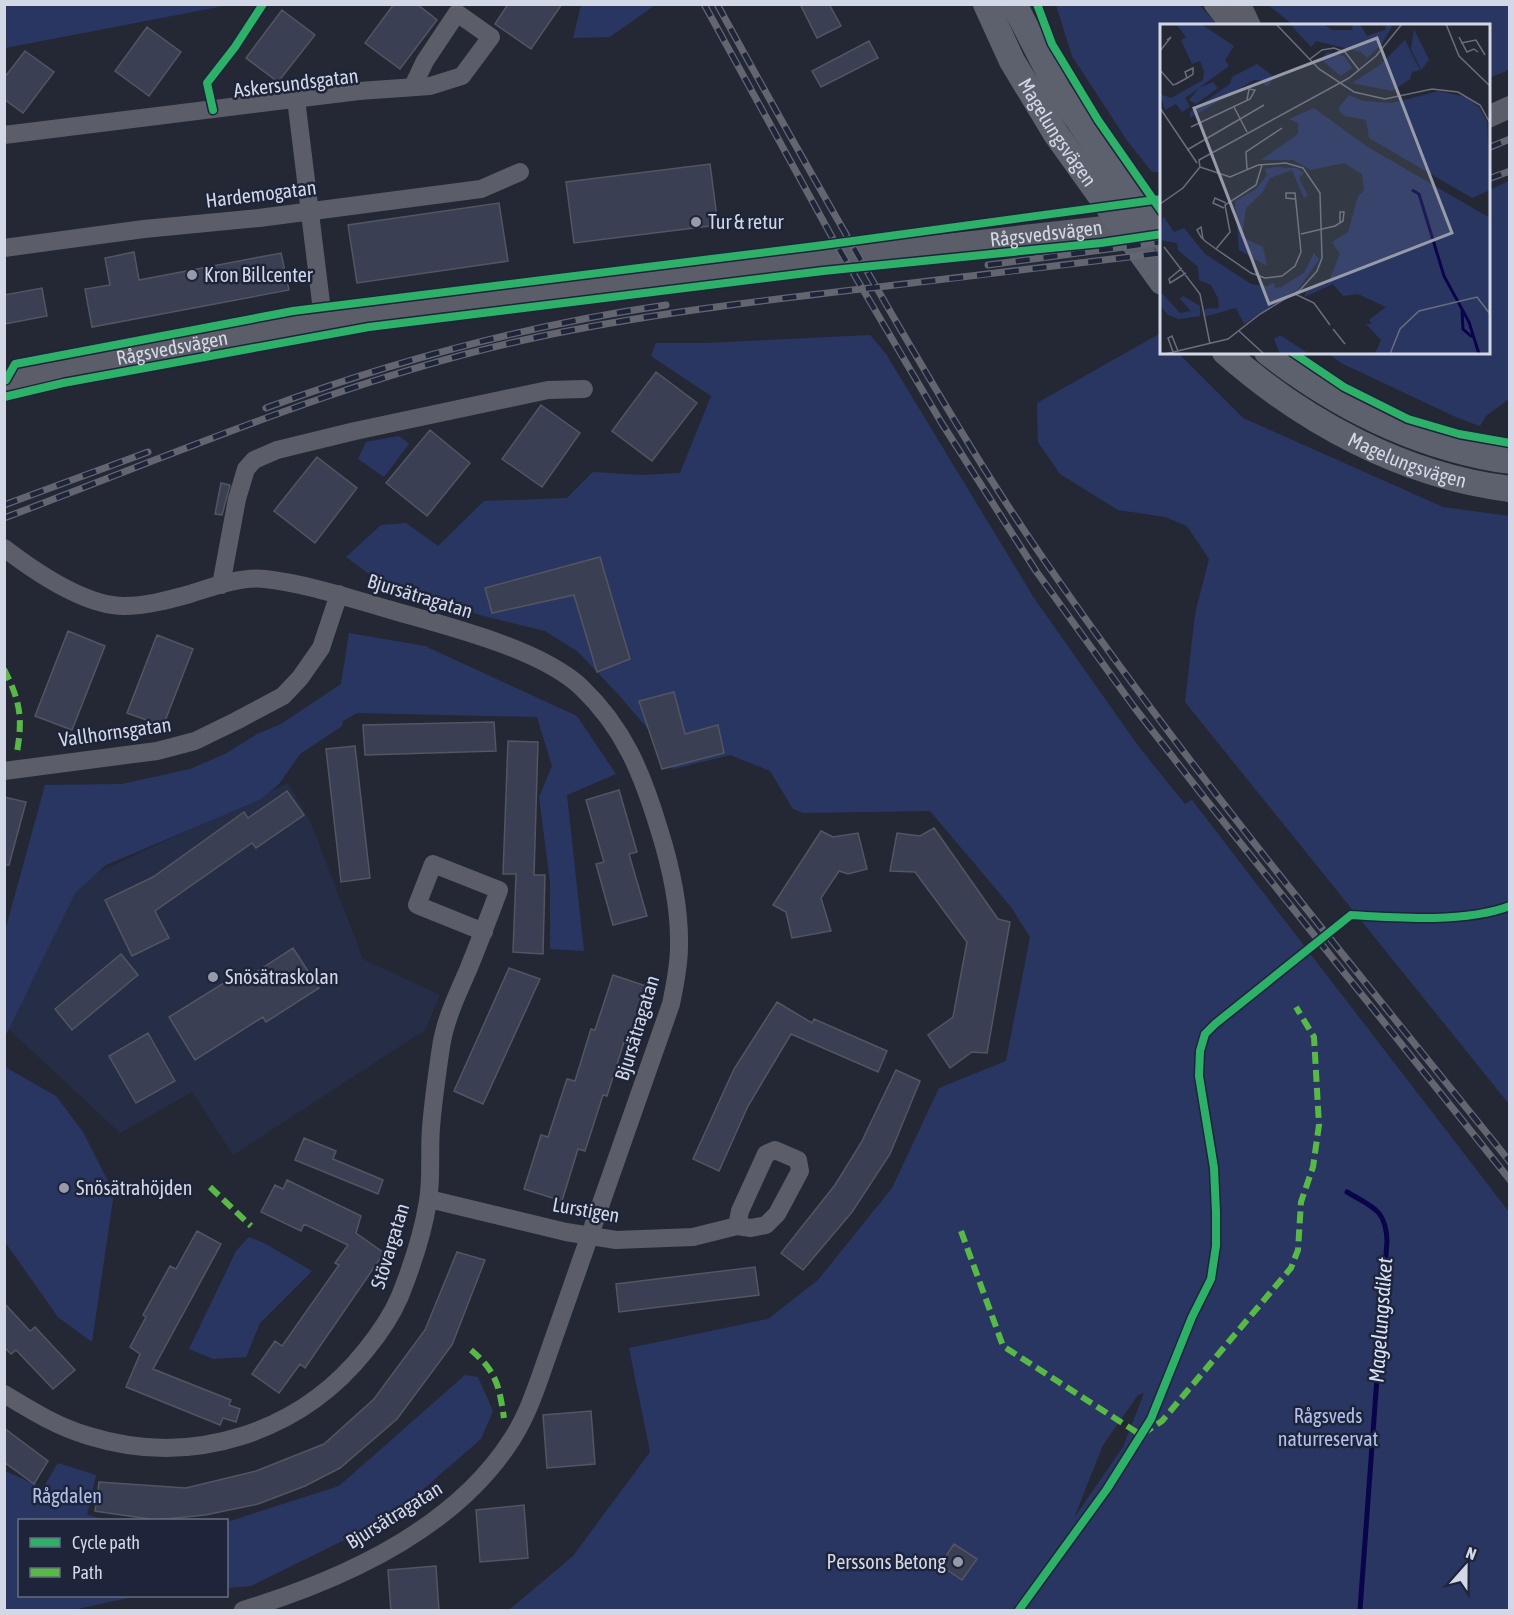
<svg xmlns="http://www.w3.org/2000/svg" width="1514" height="1615" viewBox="0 0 1514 1615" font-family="'Asap Condensed',sans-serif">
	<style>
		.built { fill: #252d47 }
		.green { fill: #2a3662; fill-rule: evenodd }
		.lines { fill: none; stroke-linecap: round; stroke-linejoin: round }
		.stream { stroke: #0a044a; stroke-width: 5 }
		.building { fill: #3a3f53; stroke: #525660; stroke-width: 1.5 }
		.minor { stroke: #5b5e68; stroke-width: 18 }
		.tertiary { stroke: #5b5e68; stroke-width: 22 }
		.secondary { stroke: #5d616e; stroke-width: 26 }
		.rail-casing { stroke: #636670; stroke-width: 7 }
		.rail { stroke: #1e253b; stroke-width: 4.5; stroke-dasharray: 14; stroke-linecap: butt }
		.quiet { stroke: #58b947; stroke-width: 6; stroke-dasharray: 12 6; stroke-linecap: butt }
		.cycleway-casing { stroke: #1e253b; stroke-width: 11 }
		.cycleway { stroke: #2db169; stroke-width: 8 }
		.poi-dot { fill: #969aa9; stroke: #1e253b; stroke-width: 2 }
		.labels { text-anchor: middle; stroke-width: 5; stroke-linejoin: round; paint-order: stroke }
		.street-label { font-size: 20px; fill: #d3d8e7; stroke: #1e253b }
		.poi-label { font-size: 20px; fill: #d3d8e7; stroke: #1e253b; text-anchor: start }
		.park-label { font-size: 20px; fill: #b1c0ec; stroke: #1e253b }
		.water-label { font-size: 21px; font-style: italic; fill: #d9e1f7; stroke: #1e253b }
		.inset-river { fill: none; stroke: #0a044a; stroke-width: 3 }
		.inset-road { fill: none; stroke: #6a6e7c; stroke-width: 1.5 }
		.view { fill: #969aa9; fill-opacity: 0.15; stroke: #969aa9; stroke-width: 3 }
		.inset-edge { fill: none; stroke: #d3d8e7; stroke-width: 3 }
	</style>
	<rect width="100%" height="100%" fill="#242835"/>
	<path class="built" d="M288,783L311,823L363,959L440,995L425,1030L233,1155L192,1092L120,1133L5,1026L65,888Z"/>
	<path class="green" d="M5,4H229V5L5,48Z
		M581,5V4L655,5L610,37L573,38Z
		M1056,5H1199L1218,25L1162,26L1161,172H1152L1128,142L1072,56Z
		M1268,5H1509V70L1489,78L1488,26L1292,24Z
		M1509,181V399L1486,416L1480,426L1458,418L1341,363L1328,353L1488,352L1489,190Z
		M1159,334L1161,336L1162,352L1178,353L1243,418L1443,507L1509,516V1104L1185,702L1195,614L1209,559L1187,526L1165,517L1118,510L1060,474L1038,442L1037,403Z
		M870,335L886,354L1034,598L1139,747L1185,804L1192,800L1509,1212V1610H509L573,1556L650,1452L629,1348L768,1319L818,1280L892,1188L939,1088L1006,1061L1030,937L1011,907L930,811L803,813L793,809L770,771L730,755L673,769L658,741L618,694L577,651L545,631L480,615L376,579L346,557L381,525L406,523L438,546L484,501L567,498L593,472L641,475L680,473L711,396L651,356L656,343H707ZM1144,1393L1123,1447L1074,1518L1103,1445L1138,1395Z
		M399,436L409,444L384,477L358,459L366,442Z
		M349,633L425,646L577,716L616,774L567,795L584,951L550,949V882L539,797L552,766L537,717L357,713L343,721L342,726L300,754L279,784L261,799L106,865L75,893L5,1037V931L45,785L122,784L190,769L225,754L257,734L281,724L341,684Z
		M5,1067L56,1096L83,1132L114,1193L92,1342L58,1317L5,1242Z
		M249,1237L264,1243L312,1271L260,1323L246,1357L213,1359L189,1349L236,1251Z
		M465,1375L478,1377L493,1411L481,1439L391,1517L251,1586L227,1588V1522L339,1486Z
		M58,1463L96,1475L87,1515L108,1520H20V1596H137L73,1610H5V1471L43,1488Z"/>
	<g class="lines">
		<path class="stream" d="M1347,1192C1372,1207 1386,1209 1387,1241L1360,1610"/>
	</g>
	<path class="building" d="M394,4H417L437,20L400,69L365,43Z
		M508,4H562L531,49L495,24Z
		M800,4H829L841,26L817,38Z
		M282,10L315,35L278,82L246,58Z
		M147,27L181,52L149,96L115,71Z
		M869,41L878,58L821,87L812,71Z
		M25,51L54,72L23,113L4,99V78Z
		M710,164L718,225L574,243L566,182Z
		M499,203L508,261L357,283L348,225Z
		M134,252L139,280L281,253L289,290L92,327L85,289L110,285L105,258Z
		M42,288L47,316L4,324V295Z
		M656,372L697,403L652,461L612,431Z
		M541,405L580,433L542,487L502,459Z
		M430,430L470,463L427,516L386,483Z
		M317,457L357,488L315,543L274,511Z
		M221,483L230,485L222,515L215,514Z
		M600,557L630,659L597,672L574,595L492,613L485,588Z
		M68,631L105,646L72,730L35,716Z
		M157,635L193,649L163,726L127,713Z
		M674,692L685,734L718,725L724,753L662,769L639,701Z
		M494,722L496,751L365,755L363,725Z
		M508,741L538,742L534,875H545L543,954L513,952L516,874H503Z
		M355,746L370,878L341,882L326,749Z
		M619,790L637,852L629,854L647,916L613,925L596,864L604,862L586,800Z
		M287,791L304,815L256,848L252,843L155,911L169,938L132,956L105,900L153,877L244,812L248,818Z
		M4,797L26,802L9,865H4Z
		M934,828L998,919L1010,922L987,1053L972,1052L950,1068L928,1035L953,1017L967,942L915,872L890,871L897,833L920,836Z
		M821,831L833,837L858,833L867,869L848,874L839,871L821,898L831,931L792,938L786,912L773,905Z
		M293,948L319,988L266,1022L263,1017L195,1060L169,1017L235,976L239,983Z
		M121,954L138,975L72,1030L55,1009Z
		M509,968L540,979L483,1104L454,1091Z
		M613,975L646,986L628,1044L624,1042L607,1096L603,1095L585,1151L578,1149L562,1201L524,1189L541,1135L548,1137L567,1079L575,1081L591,1029L595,1030Z
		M777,1002L812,1023L814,1019L887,1051L878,1072L791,1034L748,1106L719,1171L693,1159L734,1069Z
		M148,1033L175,1081L136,1103L109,1056Z
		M896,1070L920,1081L890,1154L852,1212L803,1270L781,1253L835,1185L861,1143Z
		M304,1138L336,1151L333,1159L383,1180L378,1194L295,1160Z
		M287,1180L361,1216L356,1233L384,1253L305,1368L300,1364L279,1393L252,1374L275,1341L282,1346L339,1265L335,1263L348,1245L304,1224L301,1231L261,1212L275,1185L283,1189Z
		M197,1231L221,1244L153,1369L231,1400L229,1405L240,1409L236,1422L223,1418L220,1425L126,1387L140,1354L130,1347L146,1317L143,1315L170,1266L176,1269Z
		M457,1252L485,1260L452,1345L397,1419L340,1468L305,1486L258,1504L205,1515L156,1520L95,1511L99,1482L186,1488L256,1471L324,1444L374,1399L425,1330Z
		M755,1267L759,1295L619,1312L616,1284Z
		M4,1303L30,1331L35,1327L75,1370L53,1389L16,1350L11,1354L4,1347Z
		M591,1411L595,1464L547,1468L543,1415Z
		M4,1428L48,1461L34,1484L4,1462Z
		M524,1505L528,1558L480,1562L476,1510Z
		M954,1544L977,1559L962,1580L940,1565Z
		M436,1566L439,1611H391L388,1570Z"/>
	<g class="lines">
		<path class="minor" d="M296,99L323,319
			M4,135L359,91L430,86L462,76L491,37L457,13L425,61L413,86
			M4,248L144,229L259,218L481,189L520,172
			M4,548C34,571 85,606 124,606C146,606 168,600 190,594C212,587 241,576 265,579C308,584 349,598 391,610C446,626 539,648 581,687C624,728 642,773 659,829C671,867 680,906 679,947C679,966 675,985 671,1004L545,1363C536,1389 527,1416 512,1439C455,1529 342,1580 243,1610
			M221,585L237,499L246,469L254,460L277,450L355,431L548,390L584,389
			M4,771L157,751L195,741L236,721L283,696L300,678L321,648L339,594
			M429,1199L566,1232L616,1240L693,1237L737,1226L751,1228L766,1225L777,1214L800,1171L798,1160L775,1150L766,1154L740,1211L737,1226
			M4,1394C32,1411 58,1427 89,1436C192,1468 300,1433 366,1350C379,1334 392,1315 400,1296C412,1266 423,1233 428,1201C432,1177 429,1152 431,1128C433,1101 437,1074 441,1047C445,1020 457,995 468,970C479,943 489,917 499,890L433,864L417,905L484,932"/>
		<g class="tertiary">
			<path d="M1215,4L1232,26"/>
			<path d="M1237,4L1244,13L1250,26"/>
			<path d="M1488,117L1510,107"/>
			<path id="s1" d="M4,380L323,319L584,290L821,259L1095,228L1137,221"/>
		</g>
		<g class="secondary">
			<path id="s2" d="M986,4L1012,61L1056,134L1162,282"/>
			<path d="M1014,4L1058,90L1123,186L1162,238"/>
			<path id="s3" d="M1225,352C1304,422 1404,476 1510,489"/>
			<path d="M1267,352C1339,408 1419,448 1510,461"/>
		</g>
		<defs>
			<path id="rail" d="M704,4L832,237L941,422L1036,571L1134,707L1203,796L1510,1180
				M717,4C775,110 834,214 894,318C943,402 992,485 1047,564C1190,771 1352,965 1510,1162
				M1488,148L1510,139
				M1488,179L1510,171
				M988,265L1162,242
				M266,408C396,360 529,325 666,305
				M4,505L148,452
				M4,518C180,452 353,376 538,337C647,314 758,301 870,288C967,277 1064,265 1162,253"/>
		</defs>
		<use href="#rail" class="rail-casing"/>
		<use href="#rail" class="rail"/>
		<path class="quiet" d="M4,669C20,701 23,717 17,752
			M210,1187L251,1226
			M961,1231L1003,1346L1141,1435L1162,1421L1291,1268L1298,1250L1301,1202L1313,1167L1319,1125L1314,1037L1296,1007
			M471,1350C497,1372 499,1386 504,1418"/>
		<defs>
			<path id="cycleway" d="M1037,4L1052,44L1098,120L1162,212
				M213,110L207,83L235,47L263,4
				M1292,352L1344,387L1408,419L1459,434L1510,443
				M6,380L15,364L293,311L816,246L1162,199
				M4,397L63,383L369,327L823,271L1101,243L1162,234
				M1019,1610L1107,1489L1151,1419L1192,1317L1211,1279L1216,1246V1212L1214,1168L1199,1076L1200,1051L1205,1034L1215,1024L1351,915C1398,918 1465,923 1510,906"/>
		</defs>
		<use href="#cycleway" class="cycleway-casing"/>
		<use href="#cycleway" class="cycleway"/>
	</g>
	<g class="poi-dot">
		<circle cx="696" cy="222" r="6"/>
		<circle cx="192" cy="275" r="6"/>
		<circle cx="213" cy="977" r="6"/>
		<circle cx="64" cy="1188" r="6"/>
		<circle cx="958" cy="1562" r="6"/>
	</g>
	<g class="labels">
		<g class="street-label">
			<text transform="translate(296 83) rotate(-7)" y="7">Askersundsgatan</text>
			<text dy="7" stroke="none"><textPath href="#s2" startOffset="147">Magelungsvägen</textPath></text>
			<text transform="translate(261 194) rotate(-7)" y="7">Hardemogatan</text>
			<text dy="7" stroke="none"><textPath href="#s1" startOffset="1053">Rågsvedsvägen</textPath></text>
			<text dy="7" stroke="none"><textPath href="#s1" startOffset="171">Rågsvedsvägen</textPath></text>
			<text dy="7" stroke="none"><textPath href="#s3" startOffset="214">Magelungsvägen</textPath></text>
			<text transform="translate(420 596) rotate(17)" y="7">Bjursätragatan</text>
			<text transform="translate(115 732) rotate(-8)" y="7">Vallhornsgatan</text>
			<text transform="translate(637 1028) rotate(-73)" y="7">Bjursätragatan</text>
			<text transform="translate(586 1210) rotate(10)" y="7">Lurstigen</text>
			<text transform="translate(390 1246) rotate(-73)" y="7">Stövargatan</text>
			<text transform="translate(394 1515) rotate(-32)" y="7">Bjursätragatan</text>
		</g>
		<g class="poi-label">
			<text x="708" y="229">Tur &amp; retur</text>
			<text x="204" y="282">Kron Billcenter</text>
			<text x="225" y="984">Snösätraskolan</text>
			<text x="76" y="1195">Snösätrahöjden</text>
			<text x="946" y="1569" text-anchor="end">Perssons Betong</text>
		</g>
		<g class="park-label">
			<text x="1328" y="1423">Rågsveds<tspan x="1328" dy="23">naturreservat</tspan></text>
			<text x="67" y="1503">Rågdalen</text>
		</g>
		<g class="water-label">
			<text transform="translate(1381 1320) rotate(-86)" y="7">Magelungsdiket</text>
		</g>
	</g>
	<g transform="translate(1160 24)">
		<rect width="330" height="330" fill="#242835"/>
		<path d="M16,0H41L74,22L65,36L69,42L25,74L30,83L22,88L16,80L5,86L0,70L11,74L43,56L44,47L40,37L32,40L21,16L26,13ZM130,0H163L172,6H192L193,0H200L207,12L225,6L226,0L232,2L222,20L207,34L201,28L156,17L151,23ZM254,5L269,36L261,46L251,25ZM245,16L260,46L252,48L250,55L232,67L192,59L220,41ZM167,28L184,32L192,44L181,52L177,49L161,35ZM97,40L114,53L109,61L105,62L104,57L94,56L30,94V88L70,60L72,53ZM53,58L58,64L36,80L29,76L39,64ZM279,67L306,73L319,83L327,98L330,166L312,174L209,114L206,96L184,92L178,85L189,71L203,77L232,79ZM154,84L206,122L330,194V330H215L221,316L206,300H212L209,296L226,283L198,270L183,272L173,260L144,273L147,266L168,259L180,230L172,218L188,208L198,172L204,166L202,150L184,139L151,146L133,136H101L138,110V99L129,95ZM115,143L137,144L144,149L139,154L148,172L144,174L132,146L110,154L102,169L86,184L82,213L103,223L107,242L79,226L75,177L96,165L107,151L105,145ZM3,192L14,208L24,204L45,230L91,260L108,262L114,258L115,264L121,263L144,249L154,229L159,236L138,265L84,300L76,284L43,293L45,285L59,284L58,274L51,261L39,256L38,243L18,226L17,219L0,216ZM0,267L20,289L31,287L20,275L23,272L40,282V292L19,295L8,291L0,281ZM120,311L146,328L147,330H120L114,315Z" fill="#2a3662"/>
		<path class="inset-river" d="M252,166L259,170L284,252L309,298L319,330M302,287L303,305L312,313"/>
		<path class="inset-road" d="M116,0L159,45L194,68L225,75L272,65L298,68L320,81L330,99M286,0L299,32L330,62M299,13L307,28L314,25L318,28M301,19L316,16L325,31M0,27L11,13L7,16M150,35L162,26L174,24L185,28L199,46M0,46L13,61L16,60L27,54L33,50V44L25,48L27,54M74,83L87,108M0,84L37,139M31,103L90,75L95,66L89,65L87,76M27,126L104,81M40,143L39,136L189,54L216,32L242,0M87,145L86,128L122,104M0,180L23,164L40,143M64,184L53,179L55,174L66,179M141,210L175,202L183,197L184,188H180V198M43,215L41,203L37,206L41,213L45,217L56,225L91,249L105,254L122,252L135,242L141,228L135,169H126V174L135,175M4,223L40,270L50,320M56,225L70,208L65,181L96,161L102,141M22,244L9,255L10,259L26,249M135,270L154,279L170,301M173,305L185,320M79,307L104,330M13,328L8,314L12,312L18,327M5,330L68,315L100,290L140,266L157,247L162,234L160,169L143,144L126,139L98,141L70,153L40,143M230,330L240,305L259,287L317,273L330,290"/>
		<path class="view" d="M217,14L292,209L109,280L34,84Z"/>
		<rect width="330" height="330" class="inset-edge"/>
	</g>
	<rect width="1514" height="1615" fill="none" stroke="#d3d8e7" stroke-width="12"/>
	<rect x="18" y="1519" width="210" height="78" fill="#1e253b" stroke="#666d80" stroke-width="1.5"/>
	<rect x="30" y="1538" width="30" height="9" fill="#2db169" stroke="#666d80" stroke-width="1.5"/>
	<text x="72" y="1549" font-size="18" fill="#d3d8e7">Cycle path</text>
	<rect x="30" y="1568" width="30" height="9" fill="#58b947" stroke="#666d80" stroke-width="1.5"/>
	<text x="72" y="1579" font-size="18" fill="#d3d8e7">Path</text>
	<g transform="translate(1466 1567) rotate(21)" stroke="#1e253b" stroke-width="4.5" paint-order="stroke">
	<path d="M0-4.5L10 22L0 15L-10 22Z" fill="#d3d8e7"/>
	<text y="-9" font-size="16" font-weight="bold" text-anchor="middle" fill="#d3d8e7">N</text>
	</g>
</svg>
